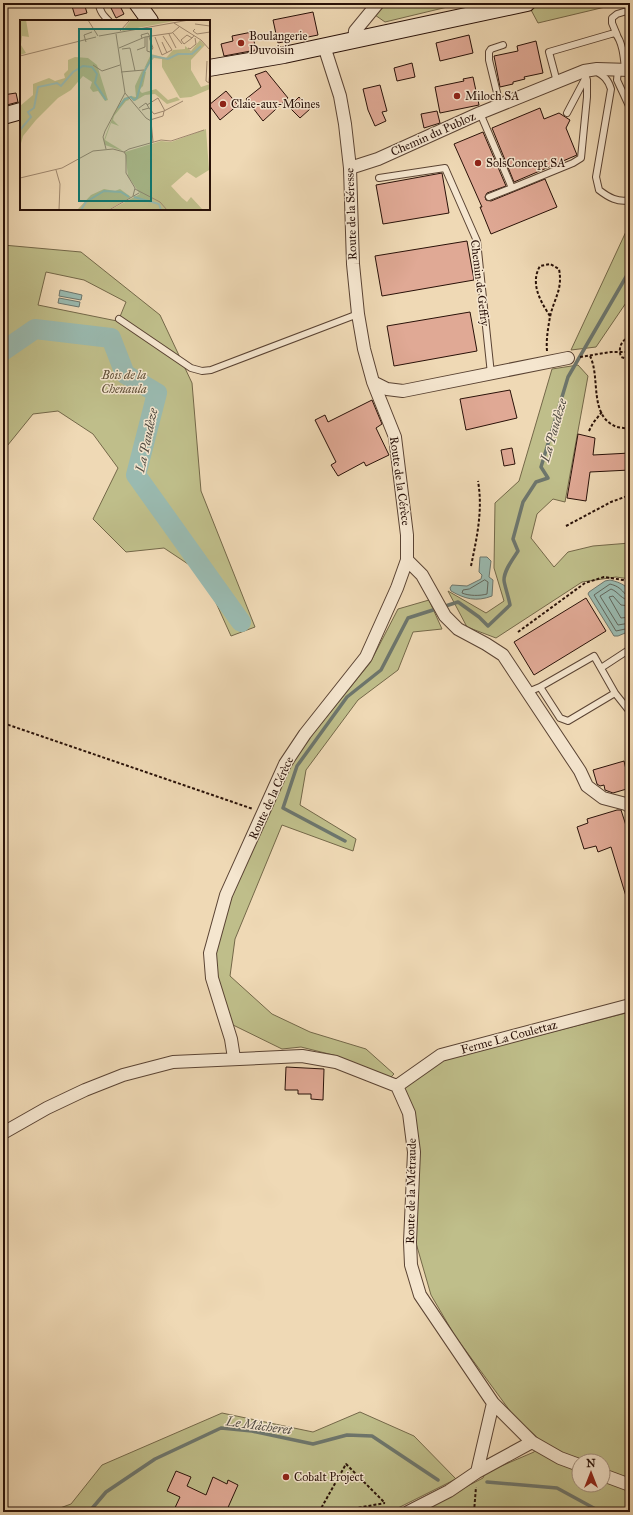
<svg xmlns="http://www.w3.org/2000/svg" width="633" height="1515" viewBox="0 0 633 1515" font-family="'IM FELL Great Primer',serif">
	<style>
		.green { fill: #bfbe8a; stroke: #746849; fill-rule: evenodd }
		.water { fill: #9abab0; stroke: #6d766d }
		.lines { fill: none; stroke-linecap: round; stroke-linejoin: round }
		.shore { stroke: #62665c; stroke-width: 1 }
		.stream { stroke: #6d766d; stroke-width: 3.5 }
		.river { stroke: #9abab0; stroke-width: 20 }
		.building { fill: #e0a995; stroke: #291108 }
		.service-casing { stroke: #5a4333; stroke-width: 8 }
		.minor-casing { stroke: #5a4333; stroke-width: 14 }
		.secondary-casing { stroke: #291108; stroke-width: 18 }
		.path { stroke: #291108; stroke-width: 2; stroke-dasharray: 3 2; stroke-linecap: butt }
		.service { stroke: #f5e6cf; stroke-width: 6 }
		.minor { stroke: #f5e6cf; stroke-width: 12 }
		.secondary { stroke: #f5e6cf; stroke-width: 16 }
		.poi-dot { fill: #8f2418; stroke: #f5e6cf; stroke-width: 1.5 }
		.labels { text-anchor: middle; stroke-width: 3; stroke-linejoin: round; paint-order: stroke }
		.poi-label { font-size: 12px; fill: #291108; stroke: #f5e6cf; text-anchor: start }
		.street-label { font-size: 12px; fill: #291108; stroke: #f5e6cf }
		.park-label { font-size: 12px; font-style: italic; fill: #5e4e36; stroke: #f5e6cf }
		.water-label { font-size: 13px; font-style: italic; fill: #514c43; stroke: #f5e6cf }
		.inset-river { fill: none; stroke: #9abab0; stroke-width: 2 }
		.inset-road { fill: none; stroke: #a08970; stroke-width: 1 }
		.view { fill: #0f766e; fill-opacity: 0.15; stroke: #0f766e; stroke-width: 2 }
		.inset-edge { fill: none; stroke: #291108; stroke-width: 2 }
	</style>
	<rect width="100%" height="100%" fill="#efd9b5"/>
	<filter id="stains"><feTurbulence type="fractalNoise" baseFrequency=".005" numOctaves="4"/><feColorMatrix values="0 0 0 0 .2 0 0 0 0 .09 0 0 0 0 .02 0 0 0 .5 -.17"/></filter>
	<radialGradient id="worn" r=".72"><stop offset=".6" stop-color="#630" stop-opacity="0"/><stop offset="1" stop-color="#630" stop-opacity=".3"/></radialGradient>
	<path class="green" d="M386,3H464L385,22L375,15Z
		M554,3H622L538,23L530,8Z
		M630,223V297L596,347L571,350Z
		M3,245L81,252L160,315L192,383L201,491L255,627L231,636L203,574L164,548L126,552L93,519L118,468L93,434L58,411L33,414L3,451ZM46,272L84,280L126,302L119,319L117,321L38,305Z
		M578,365L588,376L565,502L553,499L537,514L531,538L554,567L568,552L593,546L630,543V579L616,577L582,582L496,638L467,627L448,591L486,613L504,601L494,568L495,503L519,481L552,369Z
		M429,600L442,629L413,632L398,670L358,700L306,770L300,805L356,839L353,851L282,825L235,939L230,976L272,1014L310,1032L366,1049L394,1074L389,1079L337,1056L301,1047L282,1049L231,1024L217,979L215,955L231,899L270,806L289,768L308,740L370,663L398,609Z
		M630,1012V1512H418L483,1478L485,1473L534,1452L540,1440L513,1415L455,1336L431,1295L416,1243L417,1151L404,1087L443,1060ZM579,1461H603V1485H579Z
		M360,1412L414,1436L456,1479L390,1512H49L71,1504L102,1465L222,1413L313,1432Z"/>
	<path class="water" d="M60,290L82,295L81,300L59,296Z
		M59,298L80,302L79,307L58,303Z
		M480,557H487L491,561L489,577L493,580L492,596C476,602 465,599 451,591L450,588L452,585L467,586L481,579L482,575L479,572Z
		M610,580C615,581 621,583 625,586C633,594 630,620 630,631L618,636H614L588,594L589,592L605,581Z"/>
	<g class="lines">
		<path class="shore" d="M485,580L488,582L487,594C480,596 469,596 462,593L463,590L469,589Z
			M630,595H626C621,589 618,586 610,584L594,595L616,631L630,628
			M630,600C621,600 619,592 611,589L600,596L618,625L630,623
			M630,606L621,605L613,596L609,597L621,618L630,617"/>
		<path class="stream" d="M345,841L283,808L297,766L347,697L381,670L408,618L458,602L479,617L488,626L510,605C509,598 504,584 504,580C504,570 513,559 518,551L513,539L523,502L536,482L548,478L541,467L568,377L630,270
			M487,1482L557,1488L601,1512
			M89,1512L106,1492L155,1459L221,1428L252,1431L313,1444L347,1435L372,1436L438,1480"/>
		<path class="river" d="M3,351L35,329L111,338L125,374L157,393L136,475L241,622"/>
	</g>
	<path class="building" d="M71,3H84L87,13L75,16Z
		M119,4L124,14L116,18L111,8Z
		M313,12L318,35L278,43L273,20Z
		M252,32L256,50L224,56L221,44L233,41L232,36Z
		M469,35L473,53L440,61L436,43Z
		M536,41L543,73L524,77L525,79L513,82V84L500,87L494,56L518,51L517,46Z
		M412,63L415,77L397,81L394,68Z
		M266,71L288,98L263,121L246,99L261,87L255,75Z
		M473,77L479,105L440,113L435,87L464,81L463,79Z
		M380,85L387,111L382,112L386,121L375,126L368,110L363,89Z
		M226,91L238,105L220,120L209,105Z
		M16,93L18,102L3,106V95Z
		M299,97L310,109L300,118L289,107Z
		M540,108L544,119L559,113L570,120L566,128L577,155L514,182L492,128Z
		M437,111L440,123L424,128L421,114Z
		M483,132L506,186L487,193L485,197L486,200L491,201L545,179L557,207L491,234L480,207H482L454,144Z
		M442,173L449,213L383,224L376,185Z
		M467,241L474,280L382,296L375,256Z
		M470,312L477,351L394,366L387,326Z
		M510,390L517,418L466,430L460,399Z
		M372,400L382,424L376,428L389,455L366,466L364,462L338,476L331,465L336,462L315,420L325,415L328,422Z
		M578,434L595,438L593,455L630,453V470L590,472L586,501L567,498Z
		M512,448L515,464L504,466L501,450Z
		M586,598L606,631L534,675L514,642Z
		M624,761L628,778L630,777V788L613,793L605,790L604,785L600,786L597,784L593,770Z
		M617,810H621L630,838V902L628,903L611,847L598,852L596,846L584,849L577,827L588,823L587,819Z
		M286,1067L324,1069L323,1100L311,1099V1094H298V1090H285Z
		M176,1471L191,1477L187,1486L206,1495L213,1477L227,1484L228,1480L238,1485L226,1512H173L180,1497L167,1491Z"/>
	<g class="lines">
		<defs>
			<path id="service" d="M99,3C99,11 104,16 109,21
				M617,35L612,23V18L617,14L630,10
				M618,70L617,80L630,108
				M595,71C604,76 608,79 611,89L596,177L599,190C608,197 618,203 630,200
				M557,82L549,52L611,34L615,33C623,42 624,59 625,70
				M500,105L489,60V52L491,49L503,45
				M480,113L512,188L489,197
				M567,113L586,77
				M379,178L445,168L477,241L491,374
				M512,188L573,163L581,158L587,97V80L584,71
				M119,319L191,368L202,371L211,370L358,314
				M601,668L630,649
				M528,692L540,687L594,656L615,693L568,721L560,718L540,687
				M615,693L630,712"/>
			<path id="minor" d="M354,40L355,31L378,3
				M350,168L378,159L480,113L584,71L597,69L630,70
				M373,382L387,389L403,391L568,358
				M407,560L422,575L445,616L458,629L486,644L503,655L580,771L587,786L603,798L626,804L630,807
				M234,1058L231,1039L212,978L210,953L226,895L285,764L305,734L366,657L397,588L407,560V535L395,437L373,382L364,349L358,314L353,264L350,168L345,124L340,96L324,46
				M397,1086L441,1055L630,1005
				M3,1133L47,1108L85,1090L123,1075L173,1062L302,1056L336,1062L397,1086L409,1113L414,1152L410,1242L411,1265L420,1295L493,1403L477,1472
				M493,1403L532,1442L560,1458L579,1465
				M603,1475L630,1485
				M408,1512L449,1491L477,1472L532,1442"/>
			<path id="secondary" d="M137,3L150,21
				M209,68L284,55L527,3
				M3,116L21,111"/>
		</defs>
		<use href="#service" class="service-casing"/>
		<use href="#minor" class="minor-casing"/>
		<use href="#secondary" class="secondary-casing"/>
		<path class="path" d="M630,337C621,340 618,348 621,357L630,360
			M547,351C546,340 548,328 550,317C554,298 563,290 559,269L550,264L540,266C530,283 540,301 550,316
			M590,356C601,378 588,416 617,427C621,428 626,428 630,429
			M580,357L611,352H630
			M589,431L593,423L602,412
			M566,526L611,502L630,495
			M471,566C477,537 483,510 478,481
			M518,632L585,583L604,577L623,580L630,583
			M3,723L253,809
			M319,1512L346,1464L385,1503
			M334,1512L385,1503
			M474,1512L476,1487"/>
		<use href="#service" class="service"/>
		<use href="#minor" class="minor"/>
		<use href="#secondary" class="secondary"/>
	</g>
	<g class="poi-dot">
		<circle cx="241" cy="43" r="4"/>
		<circle cx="457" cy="96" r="4"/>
		<circle cx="223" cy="104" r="4"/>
		<circle cx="478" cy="163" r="4"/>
		<circle cx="286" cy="1477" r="4"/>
	</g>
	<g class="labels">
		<g class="poi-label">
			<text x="249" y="40">Boulangerie<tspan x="249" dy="14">Duvoisin</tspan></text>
			<text x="465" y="100">Miloch SA</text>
			<text x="231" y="108">Claie-aux-Moines</text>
			<text x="486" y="167">SolsConcept SA</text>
			<text x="294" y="1481">Cobalt Project</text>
		</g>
		<g class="street-label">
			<text transform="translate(433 134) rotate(-24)" y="4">Chemin du Publoz</text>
			<text transform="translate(351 214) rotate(-92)" y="4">Route de la Séresse</text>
			<text transform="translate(480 283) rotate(83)" y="4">Chemin de Geffry</text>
			<text transform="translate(400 481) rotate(82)" y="4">Route de la Cérèce</text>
			<text transform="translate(271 798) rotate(-65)" y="4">Route de la Cérèce</text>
			<text transform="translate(509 1037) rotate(-15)" y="4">Ferme La Coulettaz</text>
			<text transform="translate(411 1191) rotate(-89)" y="4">Route de la Métraude</text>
		</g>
		<g class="park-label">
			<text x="124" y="379">Bois de la<tspan x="124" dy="14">Chenaula</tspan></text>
		</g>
		<g class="water-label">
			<text transform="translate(553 430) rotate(-74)" y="5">La Paudèze</text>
			<text transform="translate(146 440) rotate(-78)" y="5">La Paudèze</text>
			<text transform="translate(259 1425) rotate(8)" y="5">Le Mâcheret</text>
		</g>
	</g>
	<g transform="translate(20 20)">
		<rect width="190" height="190" fill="#efd9b5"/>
		<path d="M0,0H6L9,17L2,16L1,25L6,33L0,35ZM111,0H159L102,11ZM180,20L185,25L171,40V50L181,67L190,64V69L171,77L160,78L142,47V39L134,38L124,49L131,34L146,38L153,30L165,29V26L171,31ZM55,37L68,38L77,45L88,80L85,81L78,71L73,72L70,68L72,62L63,56L51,70L38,78L16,100L3,116L0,127V86L13,75V64L29,58L35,61L45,58L44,54L48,50V40ZM122,51L126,52L123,66L119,70L122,73L136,69L148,80L157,77L160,80L147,84L135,74L125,75L115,81L112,80L110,76L116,77L115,66ZM108,77L109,80L106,81L94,96L93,100L99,106L91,103L85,120L103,131L85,125L84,120L94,93L104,78ZM186,109L189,150L176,158L167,152L151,166L162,178L167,182L171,177L183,190H90L120,174L108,156L105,132L141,121L151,122ZM84,169L95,171L100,169L111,177L88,190H57L71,175Z" fill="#bfbe8a"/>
		<path class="inset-river" d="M98,88L105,79L111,77L114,80L117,78L124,52L133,36L148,39L158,34H172L181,26M0,110L11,97L8,92L14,88L18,67L37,63L41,66L53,52L63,46L72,47L77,54L75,63L86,80M114,177L139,184L141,190M61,190L66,182L84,171L101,172L109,177"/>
		<path class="inset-road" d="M68,0L78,16M154,3L181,20L190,30M175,4L190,6M175,9L173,11L177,14L190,12M100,11L110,0M153,13L162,24M149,14L156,28M79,16L169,0M127,17V31L130,32L133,28L129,17M135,17L142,35L152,30L143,16M122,18L121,15L128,13L130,17M172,18L167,15L161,20L164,24L172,18L173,17L174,15M66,22L64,15L72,12M142,22L147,33M99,28L125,17L152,13L159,7M168,28L170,29L176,24L175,18M102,29L110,28L115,51M117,30L125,27V17M0,36L76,17M187,41L186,61L189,63M73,45L82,51L100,45M101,52L124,50M189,62L190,50M105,73L126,98L131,101L133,122M127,85L138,78L145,91M119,88L126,83L129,88L122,90M129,88L134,94L144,91M130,100L143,96L144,91L163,81M86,129L83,117L85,111L105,73L96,14M104,132L109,129L141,120L151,121L184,110M36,150L40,164L39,190M0,158L42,148L73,131L93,129L104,132L106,135V153L115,168L113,176M115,169L140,182L147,190M89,190L119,173"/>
		<path class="view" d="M59,9H131V181H59Z"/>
		<rect width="190" height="190" class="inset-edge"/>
	</g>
	<rect width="633" height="1515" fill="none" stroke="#efd9b5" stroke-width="16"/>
	<rect x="4" y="4" width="625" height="1507" fill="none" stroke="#291108" stroke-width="2"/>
	<rect x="8" y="8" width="617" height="1499" fill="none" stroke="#291108"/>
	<g transform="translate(591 1473)"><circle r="19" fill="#f5e6cf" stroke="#a3917f"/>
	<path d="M0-3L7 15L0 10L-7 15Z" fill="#8f2418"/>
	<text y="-6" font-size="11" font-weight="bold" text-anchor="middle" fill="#291108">N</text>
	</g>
	<rect width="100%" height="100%" filter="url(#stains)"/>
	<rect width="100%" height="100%" fill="url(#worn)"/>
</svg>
